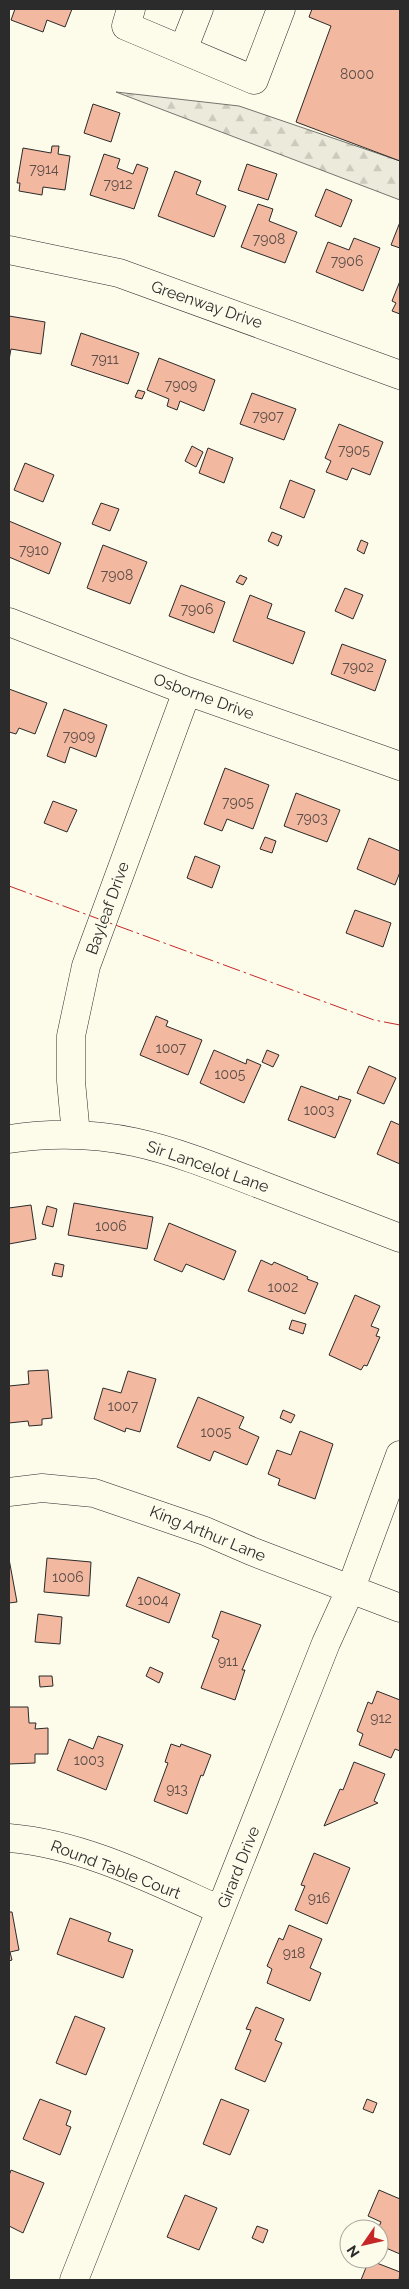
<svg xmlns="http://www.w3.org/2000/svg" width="409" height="2289" viewBox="0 0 409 2289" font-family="Raleway,sans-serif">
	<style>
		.forest { fill: url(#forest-firs); stroke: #74746e }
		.building { fill: #f2b8a0; stroke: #2b2b2b }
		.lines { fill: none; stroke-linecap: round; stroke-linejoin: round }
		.minor-casing { stroke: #2b2b2b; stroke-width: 29 }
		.minor { stroke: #fdfbea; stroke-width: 28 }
		.power { stroke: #c62828; stroke-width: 1; stroke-dasharray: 18 4 2.5 4; stroke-linecap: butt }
		.labels { text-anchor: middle; stroke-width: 4; stroke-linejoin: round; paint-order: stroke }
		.number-label { font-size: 14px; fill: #5d4e48 }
		.street-label { font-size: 16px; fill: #2b2b2b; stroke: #fdfbea }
	</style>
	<defs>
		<pattern id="forest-firs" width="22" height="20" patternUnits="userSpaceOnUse" patternTransform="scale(1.25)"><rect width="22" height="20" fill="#ecebdb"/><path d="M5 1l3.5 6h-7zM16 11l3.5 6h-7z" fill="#cbcabc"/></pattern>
	</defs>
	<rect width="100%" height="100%" fill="#fdfbea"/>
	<path class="forest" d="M116,92L239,106L400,161V200Z"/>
	<path class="building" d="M15,9H72L65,27L47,20L43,32L11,20Z
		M312,9H400V161L296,122L331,26L309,17Z
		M93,104L120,113L111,142L84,133Z
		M52,146H59L58,154L70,156L65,190L43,187L42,195L19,191L20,183H17L23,148L51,153Z
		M104,154L120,159L117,168L133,174L137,164L148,168L134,209L90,195Z
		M247,164L277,174L268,200L238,190Z
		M175,171L201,181L196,194L226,206L214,237L158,216Z
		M326,189L352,200L341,227L315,216Z
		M258,204L273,209L269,221L297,232L285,263L241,247Z
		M400,222V248L391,245Z
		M354,238L380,248L363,291L316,272L328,242L349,250Z
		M400,281V314L392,311L396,303L392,301Z
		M9,316L45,322L41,354L11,349L9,360Z
		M81,333L139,353L128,384L71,365Z
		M159,358L215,380L204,411L180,401L177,410L167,406L169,399L147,390Z
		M138,390L145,392L142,399L135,397Z
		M252,393L296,409L284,440L240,424Z
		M339,424L383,442L370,475L352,468L347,480L326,472L331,461L325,458Z
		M192,446L203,452L196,467L185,461Z
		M208,448L233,458L224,483L199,473Z
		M25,463L54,475L43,502L14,490Z
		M290,480L315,490L304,518L280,508Z
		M101,503L119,509L110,531L92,524Z
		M9,521L61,543L49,574L9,557Z
		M272,532L282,536L278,546L268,541Z
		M361,540L368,543L364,554L357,550Z
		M103,545L147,562L130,604L87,588Z
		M240,575L247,578L243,585L236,582Z
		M181,585L225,602L214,633L169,616Z
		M345,588L363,595L353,619L335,611Z
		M250,595L272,604L267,618L305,632L293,664L233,641Z
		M342,644L386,660L375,691L331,674Z
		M9,689L47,703L35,734L19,728L16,734L9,732Z
		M64,709L107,725L96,757L70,747L65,763L47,756Z
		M225,768L269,785L253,829L227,819L222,831L204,824Z
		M296,793L340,810L327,842L284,826Z
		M53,801L77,810L67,832L44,823Z
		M265,837L276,841L272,853L260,849Z
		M369,838L400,851V872L395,885L357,869Z
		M195,856L220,866L212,888L187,878Z
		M355,910L391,923L383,947L346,933Z
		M156,1016L168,1021L166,1026L202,1040L188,1075L140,1055Z
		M214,1050L246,1064L247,1059L261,1065L244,1103L200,1083Z
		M267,1050L279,1055L273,1067L262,1062Z
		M369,1066L396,1078L384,1104L357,1093Z
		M301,1086L338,1100L339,1096L351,1100L335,1138L288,1120Z
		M391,1121L400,1125V1164L377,1154Z
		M74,1203L153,1217L147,1249L68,1235Z
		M31,1205L36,1239L9,1244V1208Z
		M47,1206L57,1209L53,1227L42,1224Z
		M169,1223L236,1251L224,1280L186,1264L182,1272L154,1260Z
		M261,1260L272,1265L274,1262L308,1277L307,1279L318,1283L305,1314L248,1291Z
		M55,1263L64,1265L62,1277L52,1275Z
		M355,1295L380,1306L371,1326L379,1329L376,1336L380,1337L367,1366L364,1365L361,1370L329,1355Z
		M292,1320L306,1324L303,1334L289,1329Z
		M48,1370L52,1418L42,1419V1425L29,1426L28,1421L9,1423V1386L29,1384L28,1371Z
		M128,1371L156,1379L140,1432L126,1428L125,1432L94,1419L103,1388L121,1393Z
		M198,1397L244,1417L239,1428L259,1437L247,1465L214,1451L210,1461L177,1447Z
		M283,1410L295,1415L291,1423L280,1418Z
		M300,1431L333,1444L315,1499L278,1485L280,1479L268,1474L277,1450L291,1455Z
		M47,1558L91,1562L89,1596L44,1592Z
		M9,1559L17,1602L9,1603Z
		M138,1577L180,1594L169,1623L126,1606Z
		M221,1611L261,1625L242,1670H245L235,1700L201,1688L219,1640L212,1637Z
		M38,1614L62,1617L60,1644L35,1642Z
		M150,1667L163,1673L159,1683L146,1676Z
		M39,1676H52L53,1686L40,1687Z
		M377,1691L400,1700V1751L395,1749L391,1758L359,1745L363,1734L357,1731L368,1702L372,1704Z
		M9,1707H28L29,1723H36L35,1729L48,1728V1754H35V1763L9,1764V1772Z
		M98,1736L123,1745L106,1790L57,1770L69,1739L93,1749Z
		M171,1744L180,1747L181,1744L211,1755L203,1776L201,1775L187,1814L154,1801L168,1763L165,1762Z
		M354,1762L385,1774L374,1801L378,1803L324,1826L340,1789L343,1790Z
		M314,1853L350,1868L327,1924L295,1910L305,1886L301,1885Z
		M9,1912H12L19,1950L10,1952L12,1960L9,1961Z
		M70,1918L111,1933L108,1941L133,1950L123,1978L57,1954Z
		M289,1925L322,1939L310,1968L321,1973L310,2001L267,1983L272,1969L267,1966L279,1938L283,1940Z
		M256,2007L284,2019L275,2040L282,2043L265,2082L235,2069L251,2030L246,2029Z
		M75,2016L105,2028L86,2075L56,2063Z
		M40,2099L71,2111L66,2125L71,2127L60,2155L23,2139Z
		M221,2099L249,2110L230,2155L203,2144Z
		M367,2099L377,2103L373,2113L363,2109Z
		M11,2170L44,2183L23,2233L9,2226V2176Z
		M379,2190L400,2199V2254L379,2245L378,2229L381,2222L368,2216Z
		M185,2195L217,2208L199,2250L167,2237Z
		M257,2226L268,2230L263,2243L252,2238Z
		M369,2260L400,2272L399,2280H361Z"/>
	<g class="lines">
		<defs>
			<path id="minor" d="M131,9L126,26L254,80L281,9
				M183,50L199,9
				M9,250L119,273L400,375
				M9,622L187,691L400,766
				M76,1135L71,1081V1036L86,966L187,691
				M9,1139C108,1124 169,1149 259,1184C306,1202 353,1220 400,1238
				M9,1492L42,1488L94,1493L205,1531L251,1551L400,1608
				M9,1838C83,1844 153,1880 220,1910
				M74,2280L326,1643L351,1588L400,1455"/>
		</defs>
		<use href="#minor" class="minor-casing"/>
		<use href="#minor" class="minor"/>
		<path class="power" d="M9,886L374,1020L400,1025"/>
	</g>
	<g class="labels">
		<g class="number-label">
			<text x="357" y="79">8000</text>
			<text x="44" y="174">7914</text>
			<text x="118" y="189">7912</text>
			<text x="269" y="244">7908</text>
			<text x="347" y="266">7906</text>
			<text x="105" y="364">7911</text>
			<text x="181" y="390">7909</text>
			<text x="268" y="421">7907</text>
			<text x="354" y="455">7905</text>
			<text x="34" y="555">7910</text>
			<text x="117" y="580">7908</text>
			<text x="197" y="614">7906</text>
			<text x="358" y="672">7902</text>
			<text x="79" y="741">7909</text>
			<text x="238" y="807">7905</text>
			<text x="312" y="823">7903</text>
			<text x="171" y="1053">1007</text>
			<text x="230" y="1079">1005</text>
			<text x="319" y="1115">1003</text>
			<text x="111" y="1231">1006</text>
			<text x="283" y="1292">1002</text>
			<text x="123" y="1411">1007</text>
			<text x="216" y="1437">1005</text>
			<text x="68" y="1582">1006</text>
			<text x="153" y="1605">1004</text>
			<text x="228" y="1666">911</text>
			<text x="381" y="1723">912</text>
			<text x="89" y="1765">1003</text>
			<text x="177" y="1794">913</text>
			<text x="319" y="1903">916</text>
			<text x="294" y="1958">918</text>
		</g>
		<g class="street-label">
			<text transform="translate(207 304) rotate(19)" y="6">Greenway Drive</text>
			<text transform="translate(204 696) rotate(20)" y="6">Osborne Drive</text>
			<text transform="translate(107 908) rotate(-70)" y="6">Bayleaf Drive</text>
			<text transform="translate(208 1166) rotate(19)" y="6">Sir Lancelot Lane</text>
			<text transform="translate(208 1533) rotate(22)" y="6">King Arthur Lane</text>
			<text transform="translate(238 1867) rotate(-68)" y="6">Girard Drive</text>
			<text transform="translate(116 1869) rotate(21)" y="6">Round Table Court</text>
		</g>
	</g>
	<rect width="409" height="2289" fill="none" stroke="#2b2b2b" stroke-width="20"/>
	<g transform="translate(364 2244) rotate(236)"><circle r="24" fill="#fdfbea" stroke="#a9a89e"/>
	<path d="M0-4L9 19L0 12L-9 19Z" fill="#c62828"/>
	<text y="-8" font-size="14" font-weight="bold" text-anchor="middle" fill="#2b2b2b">N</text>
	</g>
</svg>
